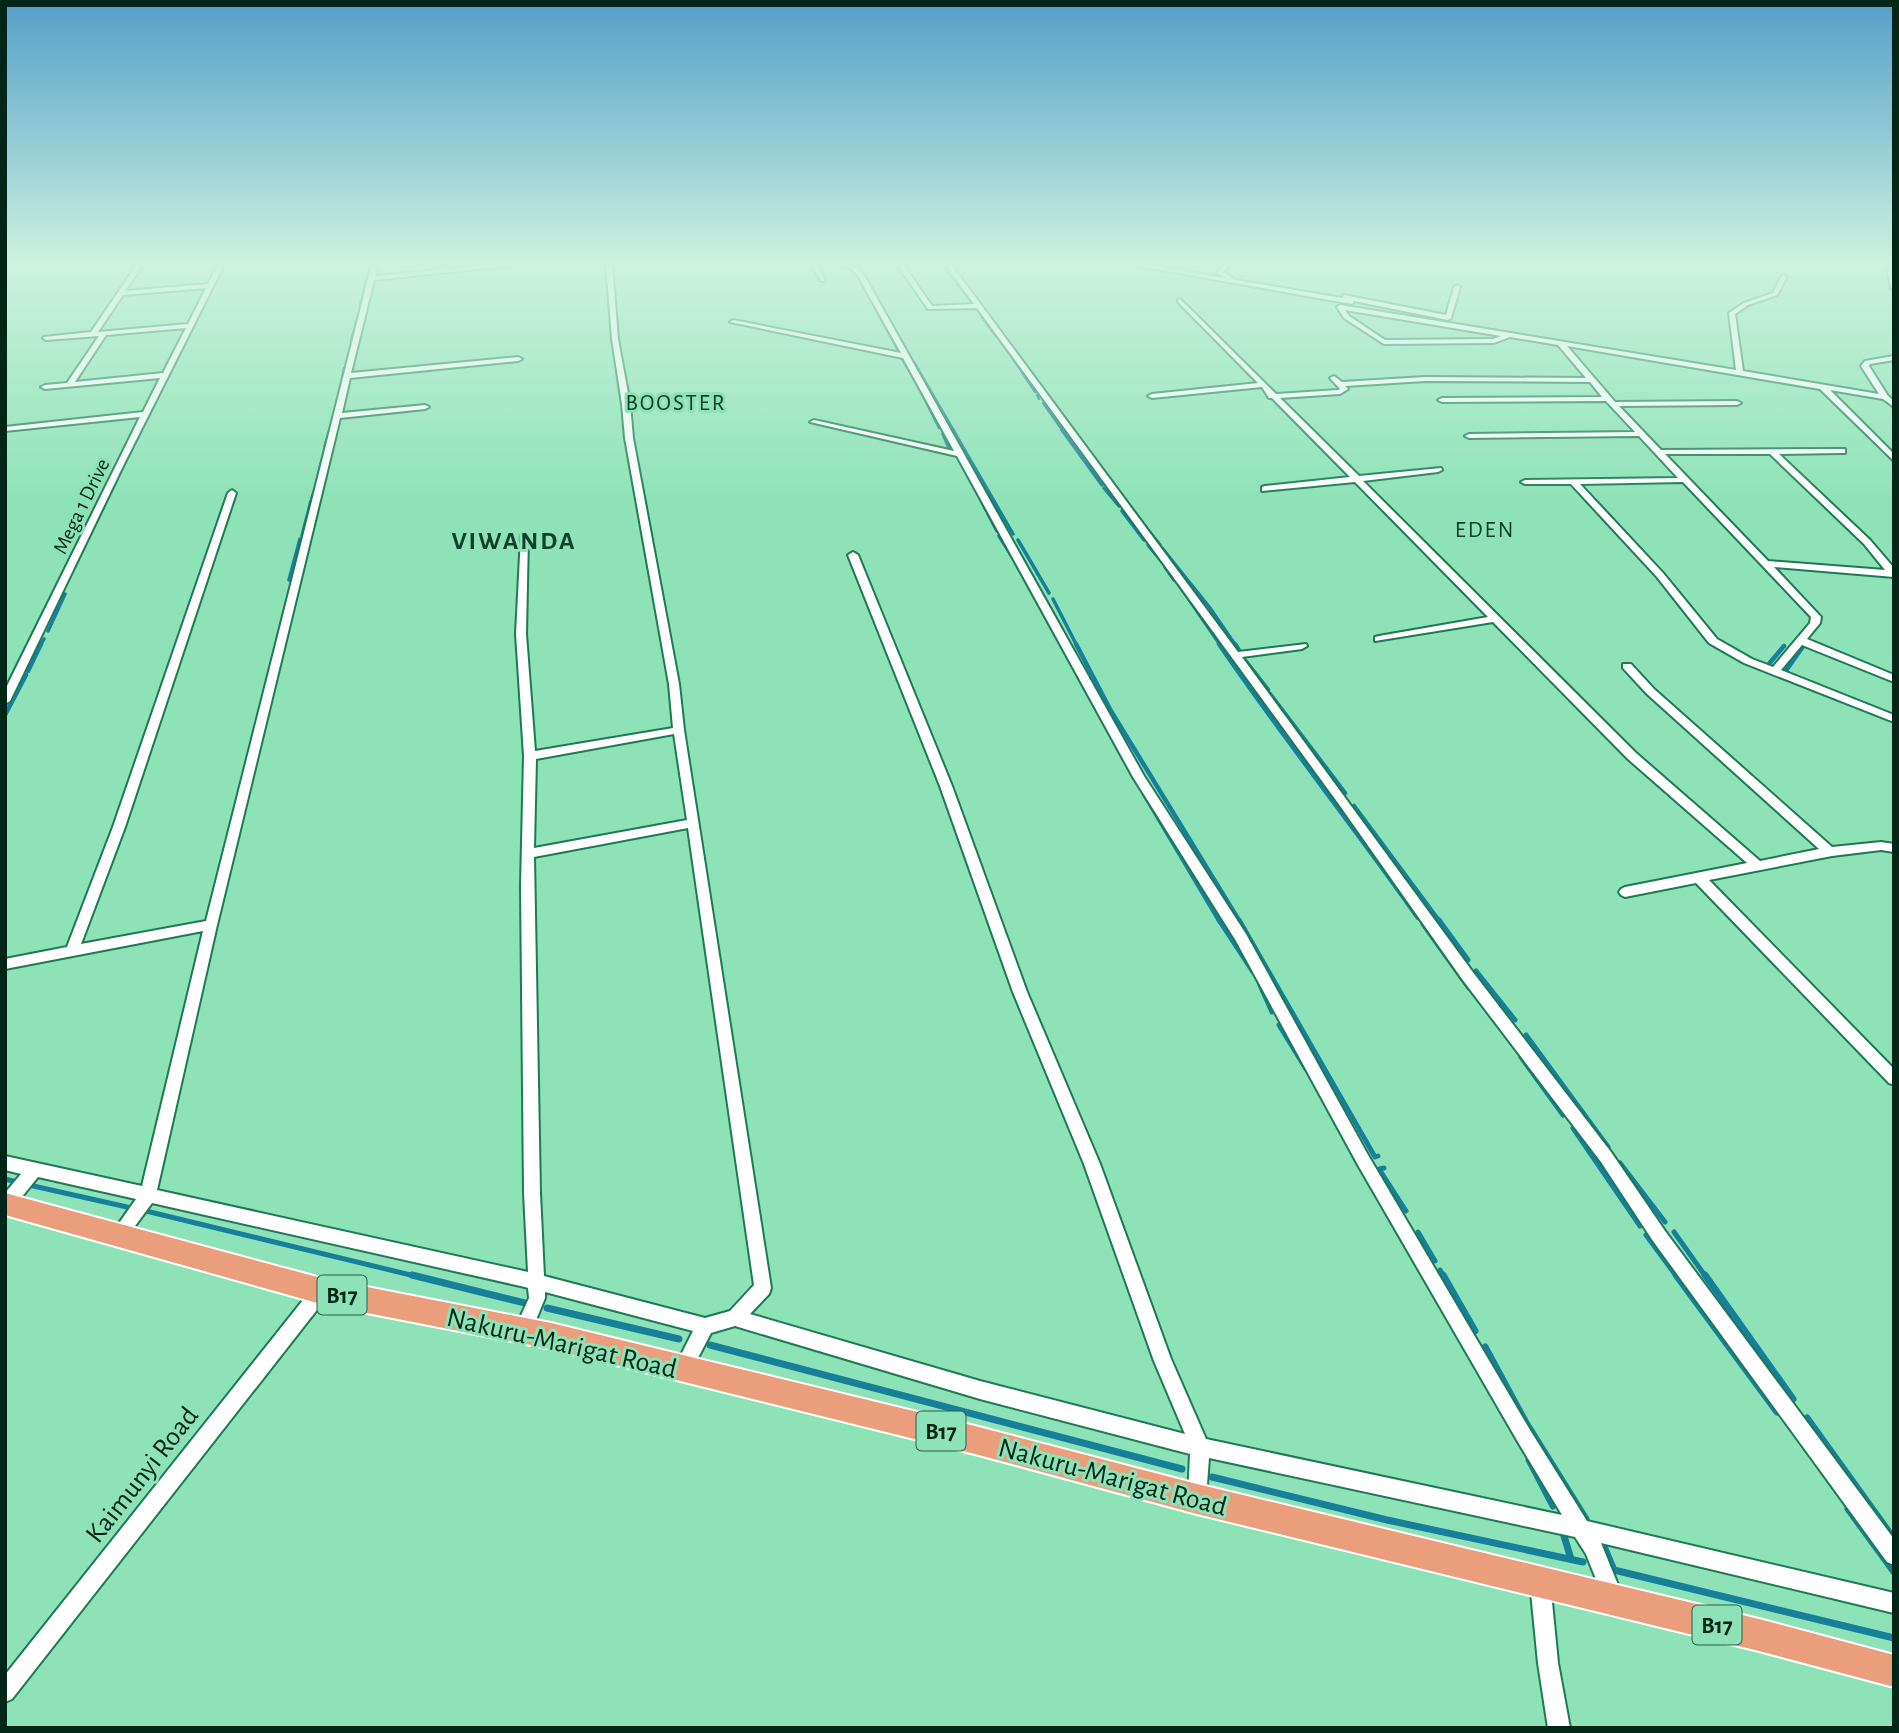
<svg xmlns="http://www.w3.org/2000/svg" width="1899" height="1733" viewBox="0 0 1899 1733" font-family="'Alegreya Sans',sans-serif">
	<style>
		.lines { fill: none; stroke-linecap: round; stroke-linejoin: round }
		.stream-far4 { stroke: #167f9a; stroke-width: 2.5 }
		.stream-far3 { stroke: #167f9a; stroke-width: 3.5 }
		.stream-far2 { stroke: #167f9a; stroke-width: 4.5 }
		.stream-far1 { stroke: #167f9a; stroke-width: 5 }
		.stream { stroke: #167f9a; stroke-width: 7 }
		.minor-casing { stroke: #1e7954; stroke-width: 4 }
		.primary-casing { stroke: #fff; stroke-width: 4 }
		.minor { fill: #fff; fill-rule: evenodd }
		.primary { fill: #eb9e7c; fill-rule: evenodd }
		.labels { text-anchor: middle; stroke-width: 6; stroke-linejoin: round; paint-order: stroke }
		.far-street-label { font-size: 21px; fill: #012617; stroke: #8de2b7 }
		.far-quarter-label { font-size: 23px; letter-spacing: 2px; fill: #12402c; stroke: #8de2b7 }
		.shield { fill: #8de2b7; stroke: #2b5e47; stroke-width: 2 }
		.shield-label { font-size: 23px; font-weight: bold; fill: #012617 }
		.far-district-label { font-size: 26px; font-weight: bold; letter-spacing: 2px; fill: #12402c; stroke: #8de2b7 }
		.near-street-label { font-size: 28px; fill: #012617; stroke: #8de2b7 }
	</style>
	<rect width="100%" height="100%" fill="#8de2b7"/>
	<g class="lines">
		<path class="stream-far4" d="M833,263L851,268L856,273L900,354
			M951,263L970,291
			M943,266L955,281
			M863,273L871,287
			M367,278L370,263
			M957,284L974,305
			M362,298L366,280
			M360,308L361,301
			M982,317L989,327
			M991,330L996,336
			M999,339L1009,353
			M1007,340L1041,387
			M351,341L358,315
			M901,357L922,393
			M1012,357L1035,392
			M347,360L350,351
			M914,362L954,431
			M342,379L344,368
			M340,386L341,382
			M1037,395L1039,399
			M923,396L939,428
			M1884,400L1894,408
			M1043,403L1063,431"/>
		<path class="stream-far3" d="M953,430L1013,534
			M1062,430L1102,485
			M943,434L949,448
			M327,439L330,430
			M323,457L326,442
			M316,485L322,460
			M1104,488L1119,506
			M312,498L315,489
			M981,499L986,510
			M1122,511L1144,540
			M988,514L997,531
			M1136,515L1160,545
			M302,536L311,501
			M999,536L1013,558
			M1018,540L1049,593
			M1148,545L1162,562
			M1162,548L1210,608L1236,646
			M1165,567L1174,580
			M289,580L300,539
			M1179,585L1221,646
			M1053,599L1077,646
			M48,631L65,594
			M40,646L44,639"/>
		<path class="stream-far2" d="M1076,644L1111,711L1240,922
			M1219,644C1283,738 1353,825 1418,918
			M1235,644L1240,652
			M1243,658L1268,690
			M1768,665L1784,646
			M28,671L41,644
			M1785,672L1804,645
			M1270,694L1345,793
			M5,715L26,675
			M1144,794L1220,922
			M1354,806L1440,922"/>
		<path class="stream-far1" d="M1219,920L1253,972
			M1239,920L1375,1157L1378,1156
			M1439,920L1468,960
			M1423,924L1469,988
			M1476,971L1515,1020
			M1260,985L1272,1012
			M1279,1025L1306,1069
			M1526,1035L1608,1147
			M1521,1057L1563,1115
			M1573,1128L1640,1226
			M1620,1163L1665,1222
			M1384,1168L1379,1169L1406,1211
			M5,1179L17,1182
			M29,1185L127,1207
			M146,1211L419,1277
			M1418,1232L1435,1261
			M1674,1232L1706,1277
			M1646,1235L1677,1277
			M1440,1270L1444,1277"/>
		<path class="stream" d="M412,1275L525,1303
			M1443,1275L1475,1331
			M1676,1275L1777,1412
			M1705,1275L1793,1399
			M547,1308L679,1339
			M710,1345L1182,1469
			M1485,1347L1525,1421L1586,1519
			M1807,1418L1894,1539
			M1529,1460L1553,1506
			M1212,1477L1387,1520L1583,1562
			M1848,1509L1894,1572
			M1564,1536L1571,1559
			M1603,1544L1614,1570L1894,1638"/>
		<defs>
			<path id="minor" d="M138,263H144L125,291L208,284L219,263H225L124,464L10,701L5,704V690L140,417L5,431V427L143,412L160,378L45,389L41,387L45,385L67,383L99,336L46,340L43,338L44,337L91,332ZM206,288L188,324L98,332L123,295ZM186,328L163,373L75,382L106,335Z
				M372,263H378L375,276L510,263L515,265L374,280L351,373L518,357L522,359L518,361L350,378L342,413L425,405L429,407L425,409L340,418L217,925L157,1190L528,1272L524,1193L521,885L524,756L516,634L521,535L528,537L526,634L535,751L673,728L669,684L625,438L622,404L612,339L606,263H612L618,339L630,404L633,438L679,684L684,730L771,1288L769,1294L750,1314L980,1381L1185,1434L1154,1361L1084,1164L1013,992L940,786L848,555L853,552L858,555L952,786L1027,992L1100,1164L1171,1359L1206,1439L1562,1515L1518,1442L1358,1165L1236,941L1133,777L957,456L810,422L814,420L954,451L903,358L730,322L733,320L901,353L858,276L851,268L835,263C849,263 855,265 864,275L1144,776L1246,934L1368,1155L1530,1430L1587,1521L1894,1593V1613L1601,1543L1623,1597L1620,1604L1613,1607L1606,1604L1586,1554L1575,1537L1209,1458L1206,1498L1204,1505L1197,1507L1190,1505L1188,1498L1190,1454L980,1399L735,1326L711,1333L689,1375L683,1378L677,1375L674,1369L693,1331L545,1292V1298L529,1337L523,1340L517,1337L514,1331L529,1298L528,1288L525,1287L152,1203L124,1241L118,1244L112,1241L110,1236L136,1199L38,1177L12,1209L5,1211V1193L21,1174L5,1170V1156L142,1186L203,931L5,969V959L67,947L113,827L228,493L232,490L236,493L125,827L81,944L206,921ZM674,734L687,820L534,848L536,759ZM688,828L754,1285L730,1311L705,1318L544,1276L540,1193L534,857Z
				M810,263H816L825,281H821Z
				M896,263H902L932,306L974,304L944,263H950L1238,652L1306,644L1307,646L1302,649L1242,657L1472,971L1611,1152L1665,1231L1894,1539V1565L1887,1562L1653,1241L1601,1162L1462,979L1338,803L977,308L928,309Z
				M1122,263H1138L1225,278L1217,273L1225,263H1231L1224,272L1231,277V279L1342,298L1344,295L1446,315L1454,287L1457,285L1460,287L1451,318L1448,320L1354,301L1352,304Z
				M1886,263H1892L1894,290L1891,288Z
				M1784,275L1787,277L1777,295L1748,305L1735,314L1743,371L1879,394L1861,366L1865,361L1894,356V360L1870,364L1869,366L1888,396L1894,401V407L1883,399L1830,390L1894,454V461L1820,389L1567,346L1615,402L1737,401L1741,403L1737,405L1619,406L1661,450L1845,449V453H1842L1779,454L1870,540L1894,568V577L1774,567L1821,617L1820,623L1807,639L1894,675V682L1802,645L1781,670L1894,715V722L1744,663L1709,643L1657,577L1571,484H1525L1521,482L1525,480L1678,478L1639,436L1469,438L1465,436L1469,434L1635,432L1606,401L1442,402L1438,400L1442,398L1602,397L1590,382L1425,381L1345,386L1348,389L1340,394L1280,398L1359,476L1441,468L1442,470L1438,472L1363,481L1636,753L1760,861L1819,849L1646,693L1623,668V664H1631L1654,689L1832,847L1881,842L1894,844V852L1881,850L1832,856L1709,880L1894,1069V1085L1889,1083L1696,883L1625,897L1621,895L1619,892L1621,889L1625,887L1747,863L1628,759L1493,622L1375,641V637L1379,636L1488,617L1355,482L1262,491V487L1265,486L1350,477L1272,398H1269L1262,387L1152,398L1148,396L1152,394L1258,383L1178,302V300L1180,299L1276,394L1338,390L1340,389L1330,378L1334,376L1342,382L1425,377L1586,378L1558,345L1510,337L1494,343L1384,344L1344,318L1337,307L1340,305L1736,370L1729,313L1744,303L1773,293L1781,277ZM1345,310L1501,336L1493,339L1385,340L1349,316ZM1665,454H1770L1864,544L1885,570L1768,561ZM1683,482L1811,617L1810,623L1773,667L1752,659L1717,639L1663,573L1580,484Z
				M321,1283L327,1285L329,1291L327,1297L12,1699L5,1702V1675L315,1285Z
				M1540,1572L1547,1575L1550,1582L1558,1663L1570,1728H1548L1538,1663L1530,1582L1533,1575Z"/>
			<path id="primary" d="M5,1193L321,1278L551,1323L975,1426L1197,1484L1759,1619L1894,1655V1687L1759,1651L1197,1514L975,1454L551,1349L321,1304L5,1215Z"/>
		</defs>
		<use href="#minor" class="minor-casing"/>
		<use href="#primary" class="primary-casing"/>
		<use href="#minor" class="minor"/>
		<use href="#primary" class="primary"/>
	</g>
	<linearGradient id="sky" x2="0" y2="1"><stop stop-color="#549fc9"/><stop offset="0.52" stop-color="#ccf2df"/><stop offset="1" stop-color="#ccf2df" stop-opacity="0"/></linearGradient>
	<rect width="1899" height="506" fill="url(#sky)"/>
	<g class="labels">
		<g class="far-street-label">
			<text transform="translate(81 506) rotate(-64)" y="7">Mega 1 Drive</text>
		</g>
		<g class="far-quarter-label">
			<text x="676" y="410">BOOSTER</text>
			<text x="1485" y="537">EDEN</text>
		</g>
		<g class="shield">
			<rect x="317.5" y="1275.5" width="49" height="39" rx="5"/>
			<rect x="916.5" y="1411.5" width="49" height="39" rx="5"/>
			<rect x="1692.5" y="1605.5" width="49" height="39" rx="5"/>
		</g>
		<g class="shield-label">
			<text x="342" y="1303">B17</text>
			<text x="941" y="1439">B17</text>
			<text x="1717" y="1633">B17</text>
		</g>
		<g class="far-district-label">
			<text x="514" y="549">VIWANDA</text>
		</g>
		<g class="near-street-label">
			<text transform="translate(562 1342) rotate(13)" y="10">Nakuru-Marigat Road</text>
			<text transform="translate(141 1474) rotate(-52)" y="10">Kaimunyi Road</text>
			<text transform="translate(1113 1476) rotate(15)" y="10">Nakuru-Marigat Road</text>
		</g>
	</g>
	<rect width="1899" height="1733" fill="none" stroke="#012617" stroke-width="14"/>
</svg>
